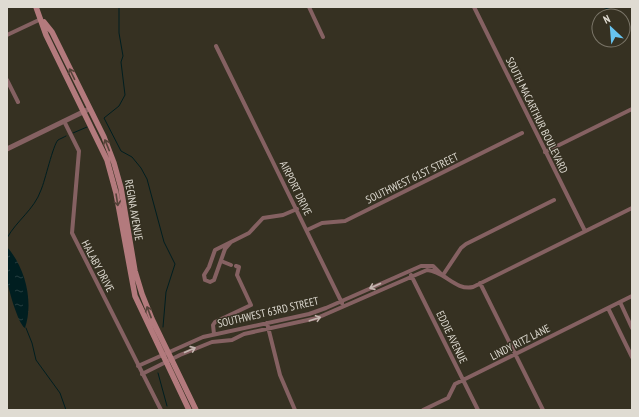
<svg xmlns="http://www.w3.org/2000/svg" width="639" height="417" viewBox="0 0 639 417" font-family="'PT Sans Narrow',sans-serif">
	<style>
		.water { fill: url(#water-ripples) }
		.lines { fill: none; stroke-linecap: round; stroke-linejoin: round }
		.stream { stroke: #001e20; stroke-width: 1 }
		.minor { stroke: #856162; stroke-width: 4 }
		.tertiary { stroke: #856162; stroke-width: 5 }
		.secondary { stroke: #b37a7d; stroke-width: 5.5 }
		.oneway { stroke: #554339 }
		.oneway2 { stroke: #c4b6b0 }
		.labels { text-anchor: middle; stroke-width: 3; stroke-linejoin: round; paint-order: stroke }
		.street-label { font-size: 11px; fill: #dfdbd2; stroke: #363122 }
	</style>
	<defs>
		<pattern id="water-ripples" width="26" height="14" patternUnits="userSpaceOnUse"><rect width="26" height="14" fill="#001e20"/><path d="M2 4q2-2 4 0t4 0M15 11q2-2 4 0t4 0" fill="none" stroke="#253e40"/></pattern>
	</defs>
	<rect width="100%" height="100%" fill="#363122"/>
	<path class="water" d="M7,247C25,267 34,301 25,328C18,324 8,288 7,279C6,269 7,257 7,247Z"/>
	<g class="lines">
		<path class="stream" d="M119,7V33L123,56L121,62L125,95L119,106L104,118L121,151L132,157L141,168L147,179L164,242L175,264L166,292L163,327
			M602,7L621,13
			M73,133L87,127
			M7,238C17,220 34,210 41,190C45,181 53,145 58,140C60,139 64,137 66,136
			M26,328L32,343L36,360L60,393L66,410
			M158,373L167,406"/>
		<path class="minor" d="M309,7L323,37
			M474,7L585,231
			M7,35L41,19
			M216,46L342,303
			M7,80L18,102
			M64,121L79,151L72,233L161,410
			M545,152L632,109
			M307,230L322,223L345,221L522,133
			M231,242L225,249L214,280L210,282L205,280L204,275L209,267L215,250L249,233L263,218L283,215L297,209
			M221,261L231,265
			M411,275L478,410
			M443,275L461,248L466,244L554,200
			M480,283L543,410
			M620,302L632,328
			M608,308L632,357
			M267,323L280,375L295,410
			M214,334L213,325L215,322L251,305L237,275L239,267L236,266
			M138,366L203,337L309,314L326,308L421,266H433L441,274
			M142,374L180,355L212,342L232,340L244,334L317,318L427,270C445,271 455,291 473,287L632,208
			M423,410L448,398L455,384L632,296"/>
		<path class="tertiary" d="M7,149L87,110"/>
		<path class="secondary" d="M36,7L46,35L107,160L116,193L135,296L189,410
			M44,22L52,32L104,137L114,163L121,188L135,271L142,294L152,319L196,410"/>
	</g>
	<defs><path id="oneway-shaft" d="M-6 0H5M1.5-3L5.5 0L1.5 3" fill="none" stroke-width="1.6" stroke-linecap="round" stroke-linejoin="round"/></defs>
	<g class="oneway">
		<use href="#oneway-shaft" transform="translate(72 74) rotate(-116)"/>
		<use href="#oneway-shaft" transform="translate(107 145) rotate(-112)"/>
		<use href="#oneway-shaft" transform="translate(117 200) rotate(81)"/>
		<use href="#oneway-shaft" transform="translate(149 312) rotate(-111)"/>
	</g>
	<g class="oneway2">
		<use href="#oneway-shaft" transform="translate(375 286) rotate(156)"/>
		<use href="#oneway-shaft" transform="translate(315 319) rotate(-18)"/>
		<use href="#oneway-shaft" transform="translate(190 350) rotate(-24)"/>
	</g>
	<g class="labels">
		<g class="street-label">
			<text transform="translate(537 115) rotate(64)" y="4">SOUTH MACARTHUR BOULEVARD</text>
			<text transform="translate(412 178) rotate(-26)" y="4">SOUTHWEST 61ST STREET</text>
			<text transform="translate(296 188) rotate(64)" y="4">AIRPORT DRIVE</text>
			<text transform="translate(134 210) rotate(80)" y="4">REGINA AVENUE</text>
			<text transform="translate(98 266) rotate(62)" y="4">HALABY DRIVE</text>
			<text transform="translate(268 312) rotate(-13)" y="4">SOUTHWEST 63RD STREET</text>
			<text transform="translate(452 337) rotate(64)" y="4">EDDIE AVENUE</text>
			<text transform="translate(520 342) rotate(-27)" y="4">LINDY RITZ LANE</text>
		</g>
	</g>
	<rect width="639" height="417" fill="none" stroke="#dfdbd2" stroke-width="16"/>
	<g transform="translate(611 28) rotate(334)"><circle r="19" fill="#363122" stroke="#7a7568"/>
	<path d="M0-3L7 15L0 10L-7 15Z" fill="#68c4f0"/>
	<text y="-6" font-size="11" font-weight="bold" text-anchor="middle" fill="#dfdbd2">N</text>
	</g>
</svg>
